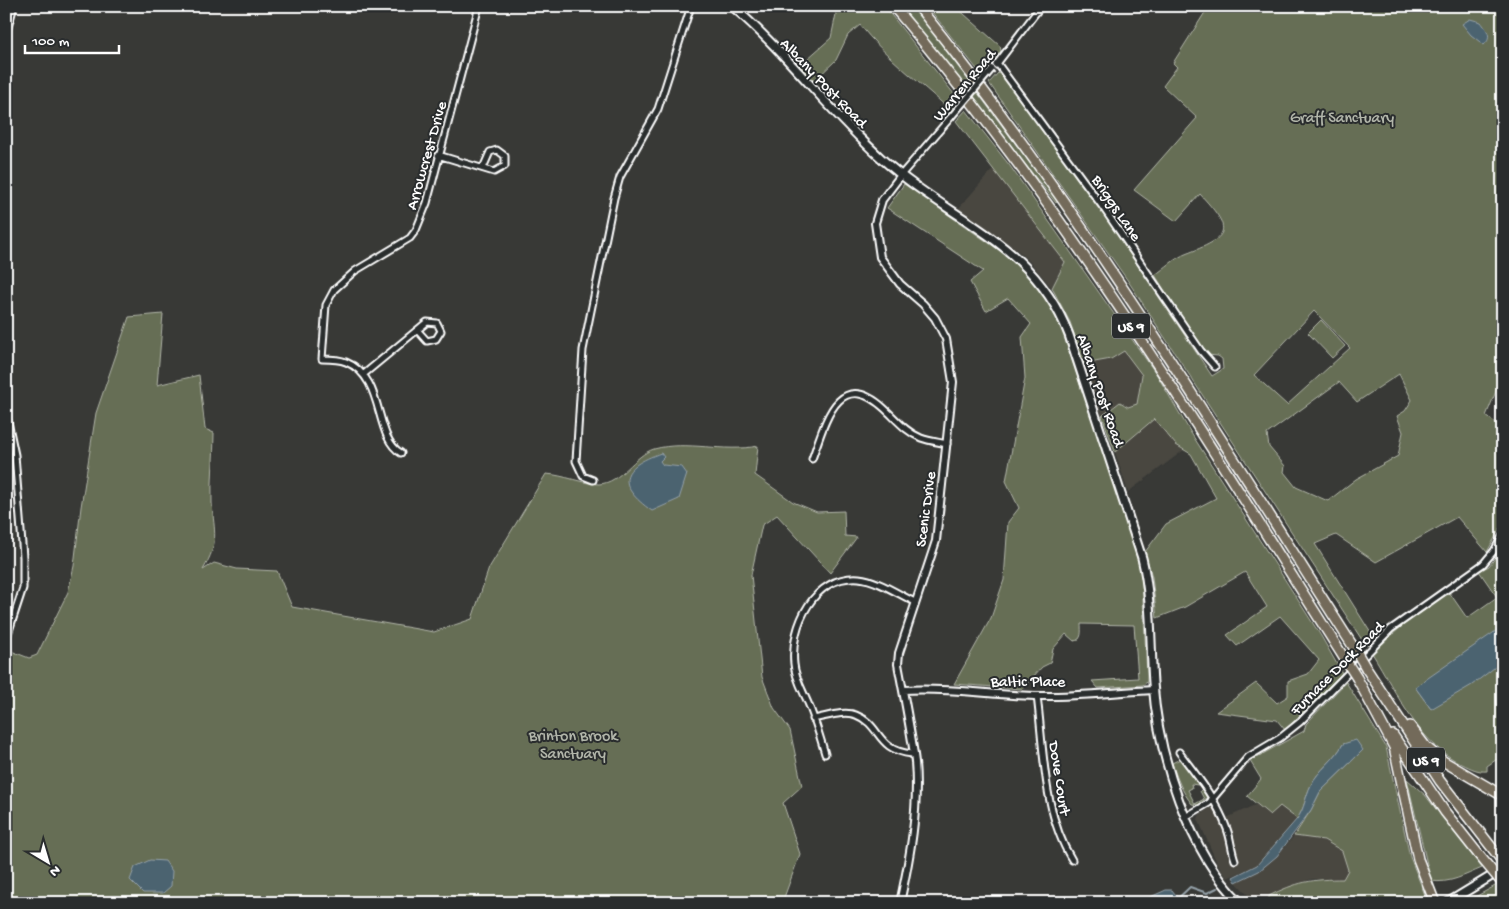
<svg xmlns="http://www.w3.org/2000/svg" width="1509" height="909" viewBox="0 0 1509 909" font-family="'Gochi Hand',sans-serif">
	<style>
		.built { fill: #494740 }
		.green { fill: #666e54; stroke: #b2b6aa; fill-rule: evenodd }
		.water { fill: #4c6370; stroke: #94a1a9 }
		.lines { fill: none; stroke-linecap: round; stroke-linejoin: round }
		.stream { stroke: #94a1a9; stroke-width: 2 }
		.minor-casing { stroke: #fff; stroke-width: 9 }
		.tertiary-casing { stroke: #fff; stroke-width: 10 }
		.secondary-casing { stroke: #fff; stroke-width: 11 }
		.motorway-casing { stroke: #fff; stroke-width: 12 }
		.minor { stroke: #2a2d2e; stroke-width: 5 }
		.tertiary { stroke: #2a2d2e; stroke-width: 6 }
		.secondary { stroke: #2a2d2e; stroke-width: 7 }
		.motorway { stroke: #736b5a; stroke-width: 9 }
		.minor-bridge-casing { stroke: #fff; stroke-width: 9; stroke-linecap: butt }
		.motorway-bridge-casing { stroke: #fff; stroke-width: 12; stroke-linecap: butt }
		.minor-bridge { stroke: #2a2d2e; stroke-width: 5 }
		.motorway-bridge { stroke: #736b5a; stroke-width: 9 }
		.labels { text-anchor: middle; stroke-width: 4; stroke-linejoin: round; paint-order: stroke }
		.shield { fill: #2a2d2e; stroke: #bfc0c0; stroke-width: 1 }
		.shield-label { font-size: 15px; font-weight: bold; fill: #fff }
		.street-label { font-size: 16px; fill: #fff; stroke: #2a2d2e }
		.park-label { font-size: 16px; fill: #b2b6aa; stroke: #2a2d2e }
	</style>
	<rect width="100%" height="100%" fill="#383936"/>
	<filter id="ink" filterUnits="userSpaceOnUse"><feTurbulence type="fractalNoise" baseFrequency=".02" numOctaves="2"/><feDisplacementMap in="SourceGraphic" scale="10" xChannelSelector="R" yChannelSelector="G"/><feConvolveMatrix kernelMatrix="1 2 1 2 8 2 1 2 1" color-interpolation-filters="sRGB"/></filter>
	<g filter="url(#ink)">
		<path class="built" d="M994,168L1065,262L1052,288L1031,263L1016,249L958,209Z
			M1124,351L1142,375L1137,404L1128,407L1120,402L1102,416L1084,364L1111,359Z
			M1154,419L1176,445L1184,450L1128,492L1115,452Z
			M1257,804L1270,815L1280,806L1297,819L1257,865L1227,878L1217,863L1198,819L1200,814L1212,807L1220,821Z
			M1294,836L1324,840L1342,851L1348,870L1343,879H1312L1269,896V903H1255L1236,882L1259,870L1277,856Z"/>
		<path class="green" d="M830,6H884L958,99L950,110C920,82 885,57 860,25L848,35L836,60L812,83L798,67L831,38L836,14Z
			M899,6H913L1058,201L1056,203Z
			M927,6H955L1000,46L1001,51L980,73Z
			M1209,6H1461L1464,10L1469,6L1470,8L1474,6H1503V374L1486,416L1503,428V523L1487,552L1457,517L1376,562L1336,535L1315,544L1374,638L1366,646L1128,281L989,83L998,73L1006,79L1085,187L1212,376L1223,369L1222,359L1218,356L1207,355L1203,351L1155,275C1165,268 1176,257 1188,253C1233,236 1231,228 1200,194L1176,221L1134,190L1197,118L1163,86L1177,67L1173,63ZM1314,311L1350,348L1287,405L1254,375ZM1399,374L1412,400L1405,411L1397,416L1403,432L1398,456L1356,479L1328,501L1296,487L1284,472L1285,466L1269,447L1267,434L1339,382L1357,402Z
			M966,110L1010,166L1157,375L1191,433L1321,636L1342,673L1285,730L1277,720L1216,712L1256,683L1277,703L1288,696V681L1308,674L1319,660L1280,616L1237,646L1227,635L1267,607L1245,572L1185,607L1157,618L1152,577L1145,552L1166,524L1216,498L1191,454L1176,445L1154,419L1115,452L1102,416L1120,402L1128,407L1137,404L1142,375L1124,351L1111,359L1084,364L1070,322L1052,288L1065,262L956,121Z
			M904,184L1012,259L1043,291L1057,316L1133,541L1142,580L1147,676V682L1143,685L1098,688L1092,681L1138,678L1134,625L1081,624C1081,631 1083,640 1074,641L1066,634L1053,649L1050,663L1042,667L1022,689L954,684L991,618L1004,580L1008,522L1019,508L1006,481L1025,378L1022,337L1031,324L1008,298L986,311L970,282L983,271L887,208Z
			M163,314L157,385L199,375L205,429L214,433C214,456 211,480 212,503C214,534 220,540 203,570L214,563L237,569L277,571L292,607L434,632L472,619L489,568L546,474C564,475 583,484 599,484C621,483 634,455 654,449C687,440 724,453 758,446L755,475L793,502L817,512L844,511L845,536L857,537L830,573L777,515L762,525L751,575L762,677L774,708L790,730L802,786L783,803L800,854L782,903H6V649L29,658L37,655L68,592L74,566L81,507L96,413L129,317Z
			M1321,320L1345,346L1332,358L1308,333Z
			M1503,548V755L1487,766V771C1477,772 1471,768 1462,764C1418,743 1397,693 1372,653L1402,626L1449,592L1467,618L1497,597L1479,571L1489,566ZM1426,679L1431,709L1415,687Z
			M1346,682L1386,747L1410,857L1425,895L1423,903H1269V896C1296,882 1313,879 1343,879L1348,870L1342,851L1324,840L1294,836L1311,810L1320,792L1363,750L1343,744C1335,760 1318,770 1311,785C1305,797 1305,808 1297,819L1280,806L1270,815L1247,796L1261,779L1250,761L1304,731L1306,724Z
			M1180,759L1198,783V785L1191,784L1192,788L1188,790L1195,804L1204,799L1200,791L1202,789L1208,797L1198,805L1192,804C1182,792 1177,778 1172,763Z
			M1407,779L1425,795L1482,868C1465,875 1450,884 1431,881Z
			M1497,885L1503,892V903H1464Z"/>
		<path class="water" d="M1470,19L1481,22C1487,30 1493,37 1484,45L1471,35L1462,24Z
			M661,453L664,457L660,461L663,465L682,467L687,474L679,499L652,511C615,485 620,467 661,453Z
			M1503,626V661L1472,685L1431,709L1415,687Z
			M1356,740L1363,750L1320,792L1311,810L1277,856L1259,871L1236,882L1233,877L1257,865L1297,819C1305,808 1305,797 1311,785C1318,770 1335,760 1343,744Z
			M150,860L165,861L172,871L171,886L163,893H143L130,880L135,867Z
			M1166,890H1172L1182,903H1137Z"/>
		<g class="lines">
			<path class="stream" d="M1173,903L1190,887L1207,893L1217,888"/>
			<defs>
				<path id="minor" d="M6,34L14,6
					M997,63L1102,206L1201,351L1215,367
					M996,65L1041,6
					M438,155L494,172L505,166V156L497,150L490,152L483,168
					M901,175L951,117
					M364,374L427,322L437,323L441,331L436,339L427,341L418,331
					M6,412L15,455L23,557V588L6,640L8,654
					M401,453C373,437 386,378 346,362C339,359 329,359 322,359L326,305L334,290L355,271L410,238L416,230L427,203L479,6
					M812,459C825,423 838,366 885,409C896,419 906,432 921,438C929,441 938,442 947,444
					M593,480L583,476L576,461L583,350L614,198L620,177L658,109L691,6
					M1037,696C1044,750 1043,813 1072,860
					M813,719C826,717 844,710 856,715C882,725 875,750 912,754
					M1179,752C1198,777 1216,799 1227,829C1231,839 1231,849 1235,860
					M825,754C820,737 815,719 808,703C803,691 795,678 794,664C790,626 814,575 859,578C878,580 898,594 915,602
					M1187,816L1209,803L1248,757L1280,738L1300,722L1391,629L1483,564L1494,551L1503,535"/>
				<path id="tertiary" d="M903,690C947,687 991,695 1035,696C1074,697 1114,692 1153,690
					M900,903C910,857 919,809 915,762C911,730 904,697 898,664L899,653L936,541L953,382L946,339L935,318L923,304L900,284L880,257L875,223L882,200L901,175"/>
				<path id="secondary" d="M732,6C785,51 829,111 881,158C950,221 1033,241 1069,335L1142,558C1152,599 1150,641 1153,683C1158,755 1188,852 1241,903
					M1447,903L1503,869"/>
				<path id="motorway" d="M893,6C1066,208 1204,437 1346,661
					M918,6C1081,209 1216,432 1356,651
					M1366,668L1440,781L1503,862
					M1357,678L1394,747L1418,859L1435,903
					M1410,726L1426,747L1443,761L1503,796
					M1393,735L1445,812L1479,855"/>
			</defs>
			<use href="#minor" class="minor-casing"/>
			<use href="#tertiary" class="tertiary-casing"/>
			<use href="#secondary" class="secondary-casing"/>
			<use href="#motorway" class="motorway-casing"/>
			<use href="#minor" class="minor"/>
			<use href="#tertiary" class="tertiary"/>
			<use href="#secondary" class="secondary"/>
			<use href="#motorway" class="motorway"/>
			<defs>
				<path id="minor-bridge" d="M951,117L992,69"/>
				<path id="motorway-bridge" d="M1356,651L1366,668
					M1346,661L1357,678
					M1479,855L1503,884"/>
			</defs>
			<use href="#minor-bridge" class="minor-bridge-casing"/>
			<use href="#motorway-bridge" class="motorway-bridge-casing"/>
			<use href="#minor-bridge" class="minor-bridge"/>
			<use href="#motorway-bridge" class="motorway-bridge"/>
		</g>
	</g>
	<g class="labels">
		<g class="shield">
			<rect x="1112" y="313.5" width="38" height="25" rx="4"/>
			<rect x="1407" y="747.5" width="38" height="25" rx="4"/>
		</g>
		<g class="shield-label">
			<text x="1131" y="331">US 9</text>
			<text x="1426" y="765">US 9</text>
		</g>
		<g class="street-label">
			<text transform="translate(825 82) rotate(46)" y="6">Albany Post Road</text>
			<text transform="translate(963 84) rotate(-50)" y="6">Warren Road</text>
			<text transform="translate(425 155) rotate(-74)" y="6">Arrowcrest Drive</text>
			<text transform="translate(1118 207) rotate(56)" y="6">Briggs Lane</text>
			<text transform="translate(1102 390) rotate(71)" y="6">Albany Post Road</text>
			<text transform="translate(924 509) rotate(-82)" y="6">Scenic Drive</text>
			<text transform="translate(1336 667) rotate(-45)" y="6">Furnace Dock Road</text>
			<text x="1028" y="686">Baltic Place</text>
			<text transform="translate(1061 778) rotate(81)" y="6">Dove Court</text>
		</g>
		<g class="park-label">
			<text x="1342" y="122">Graff Sanctuary</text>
			<text x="573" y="740">Brinton Brook<tspan x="573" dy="18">Sanctuary</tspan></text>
		</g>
	</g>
	<rect width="1509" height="909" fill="none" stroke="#2a2d2e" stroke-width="25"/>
	<rect x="12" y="12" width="1484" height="884" fill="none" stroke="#fff" stroke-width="2" filter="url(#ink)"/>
	<g transform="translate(48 862) rotate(142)" stroke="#2a2d2e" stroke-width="4" paint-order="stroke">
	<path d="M0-4L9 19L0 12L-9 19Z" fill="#ffffff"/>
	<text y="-8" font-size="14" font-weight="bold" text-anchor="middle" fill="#ffffff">N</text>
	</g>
	<path d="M25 45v8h94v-8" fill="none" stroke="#ffffff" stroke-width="2.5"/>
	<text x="32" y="45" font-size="15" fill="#ffffff" stroke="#2a2d2e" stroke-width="4" paint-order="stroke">100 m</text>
</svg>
